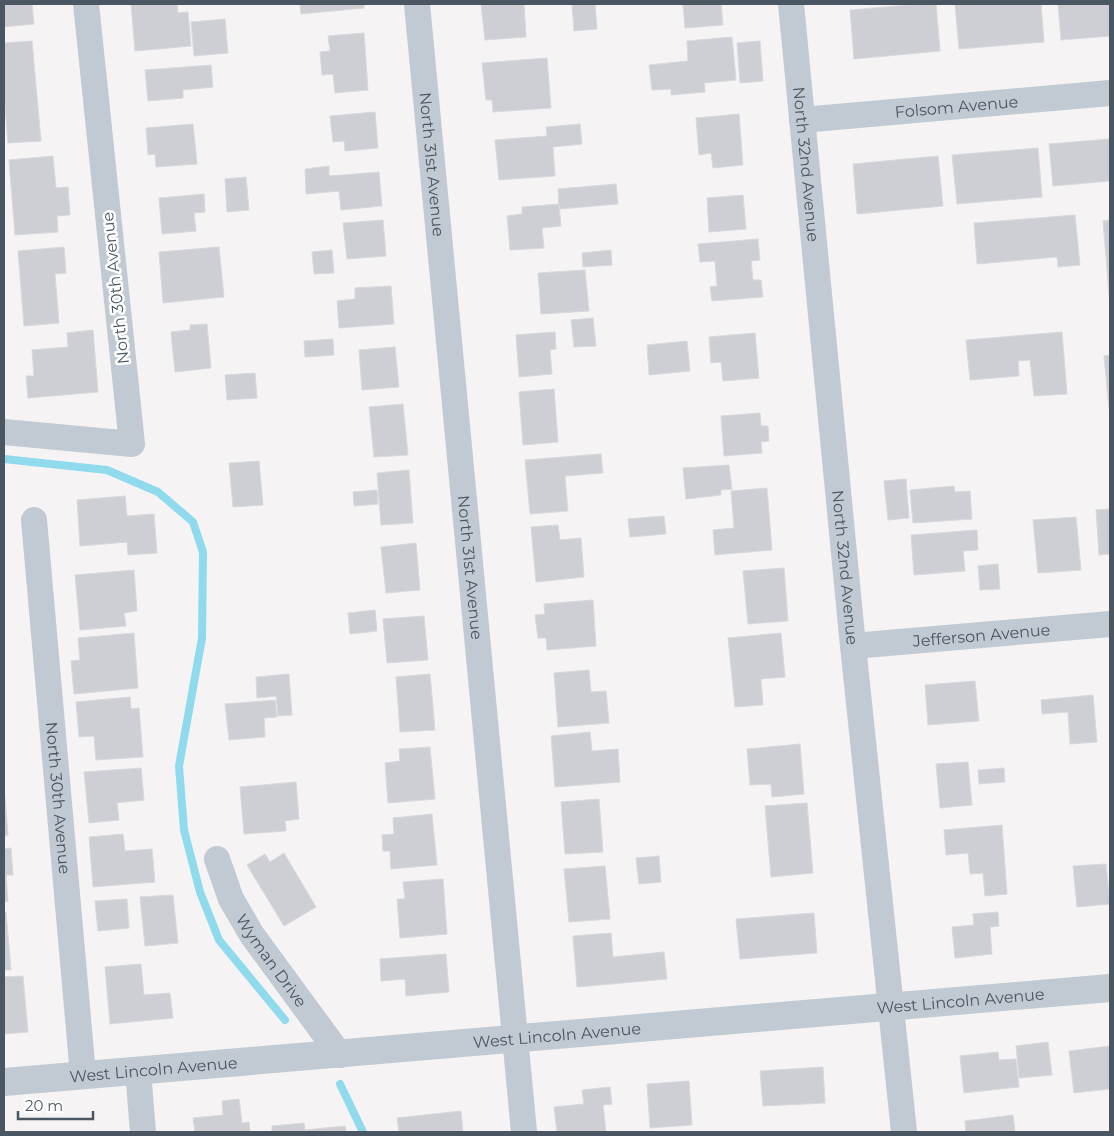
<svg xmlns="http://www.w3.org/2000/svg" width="1114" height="1136" viewBox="0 0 1114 1136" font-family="Montserrat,sans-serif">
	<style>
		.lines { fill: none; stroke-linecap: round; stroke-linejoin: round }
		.stream { stroke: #90daee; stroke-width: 8 }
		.building { fill: #cdcfd5; stroke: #d7d9de }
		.minor { stroke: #c1cad2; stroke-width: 26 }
		.tertiary { stroke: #c1cad2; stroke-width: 28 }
		.labels { text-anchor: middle; stroke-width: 5; stroke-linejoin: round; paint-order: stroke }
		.street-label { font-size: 16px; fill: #4a5661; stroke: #fff }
	</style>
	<rect width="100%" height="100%" fill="#f5f3f3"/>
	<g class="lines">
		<path class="stream" d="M4,459L107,470L158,492L193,522L203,552L202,638L179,766L184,830L200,892L219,940L285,1020
			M340,1084L363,1132"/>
	</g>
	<path class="building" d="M4,4H32L34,24L4,27Z
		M131,4H177L178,13L188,12L191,46L135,51Z
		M300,4H364V8L301,14Z
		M481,4H524L526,37L485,40Z
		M572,4H595L597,29L574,31Z
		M683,4H721L723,25L685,28Z
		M920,4H936L940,51L854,59L850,10Z
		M955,4H1041L1044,42L959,49Z
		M1058,4H1110V36L1061,40Z
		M225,19L228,53L194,56L191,22Z
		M364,33L368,90L335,93L333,74L322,75L320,52L330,51L328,36Z
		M732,37L736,80L704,83L705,92L671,95V89L652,90L649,65L688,61L687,41Z
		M32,41L41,141L8,143L4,94V43Z
		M760,41L763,81L740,83L737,43Z
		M547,58L551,108L493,112L492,100H486L482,63Z
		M211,65L213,87L183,90V98L148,101L145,70Z
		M375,112L378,148L345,151L344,141L333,142L330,116Z
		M739,114L743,165L713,168L711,153L699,155L696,118Z
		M193,124L197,164L156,167L155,154L148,155L146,128Z
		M580,124L582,144L553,147L555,176L499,180L495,140L547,136L546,127Z
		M1110,139V181L1053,186L1049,144Z
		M1038,148L1042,197L957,204L952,155Z
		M53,156L56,188L68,187L70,215L57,216L58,232L15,235L9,160Z
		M938,156L943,206L857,214L853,164Z
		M329,166V176L379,172L382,206L341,210L339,191L306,194L305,169Z
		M246,177L249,210L227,212L225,179Z
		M616,184L618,204L559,209L558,189Z
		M204,194L205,212L194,213L196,231L162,234L159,198Z
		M743,195L746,229L709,232L707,198Z
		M559,204L561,226L542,228L544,248L510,250L507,216L522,214V207Z
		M1075,215L1080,265L1058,267L1057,257L977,264L974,223Z
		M383,220L386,256L347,259L343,223Z
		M1110,220V306L1103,221Z
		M758,239L760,260L751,261L753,280H761L763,297L712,301L710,287L717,286L715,261L700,262L698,244Z
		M64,247L66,273L55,274L59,323L24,326L18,251Z
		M219,247L224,297L163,303L159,252Z
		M332,250L334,273L314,274L312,252Z
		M611,250L612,265L583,267L582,253Z
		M585,270L589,311L541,314L538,273Z
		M391,286L394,324L339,328L337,301L355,299V288Z
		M593,318L596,346L574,347L571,320Z
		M207,324L211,368L175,372L171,332L190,330V325Z
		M93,330L98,392L28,398L26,376H34L32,350L68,347L67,333Z
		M555,332L556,349L550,350L552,374L519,377L516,335Z
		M1062,332L1067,394L1034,396L1030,360L1018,361L1019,376L970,380L966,340Z
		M755,333L759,378L723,381L721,362L711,363L709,337Z
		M333,339L334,355L305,357L304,341Z
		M687,341L690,371L649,375L647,345Z
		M395,347L399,387L362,390L359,350Z
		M1110,355V409H1109L1104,356Z
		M255,373L257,398L227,400L225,375Z
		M554,389L558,442L523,445L519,392Z
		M403,404L408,455L374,457L369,407Z
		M760,413L761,426H768L769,441L761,442L762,453L724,456L721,416Z
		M601,454L603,473L565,476L568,511L530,514L525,460Z
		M259,461L263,505L233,507L229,463Z
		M729,465L732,489L721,490V495L686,499L683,468Z
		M409,470L413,523L381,525L377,473Z
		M906,479L909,518L888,520L884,481Z
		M954,486L955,492L970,491L972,519L913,523L910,490Z
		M767,488L772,550L715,555L713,530L734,528L731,491Z
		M377,490L378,504L354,506L353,492Z
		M125,496L127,516L154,514L157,553L128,555L127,542L80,546L77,500Z
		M1110,509V554L1099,555L1096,510Z
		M664,516L666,534L630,537L628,519Z
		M1076,517L1081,570L1038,573L1033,520Z
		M558,525L560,540L581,538L584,577L536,582L531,527Z
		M977,530L978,550L963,551L965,571L914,575L911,535Z
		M416,543L420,590L386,593L381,547Z
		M998,564L1000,589L980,590L978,566Z
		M784,568L788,621L748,624L743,571Z
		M134,570L137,611L124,613L126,626L80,630L75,575Z
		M593,600L596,646L547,650L546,638H538L535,615L545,614L544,604Z
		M375,610L377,631L350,634L348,613Z
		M424,616L428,660L387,663L383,619Z
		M134,633L138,688L74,694L71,661L80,660L78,638Z
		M781,633L785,677L761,679L763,705L735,707L728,638Z
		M589,670L591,692L606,691L609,723L558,727L554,673Z
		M289,674L292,715L278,716L276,696L257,698L256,677Z
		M430,674L435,730L400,732L396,677Z
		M975,681L979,721L928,725L925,685Z
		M1093,695L1097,742L1070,744L1068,712L1042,714L1041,700Z
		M130,697L131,709L139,708L143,757L96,760L94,736L79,737L76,702Z
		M275,700L277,717L264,718L265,737L229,740L225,704Z
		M590,732L592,751L618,749L620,782L555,787L551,736Z
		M800,744L804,794L772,797L771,784L750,785L747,749Z
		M430,747L435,799L388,803L385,763L400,761L399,749Z
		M968,762L972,805L940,808L936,764Z
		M141,768L144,800L117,803L119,820L89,823L84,772Z
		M1004,768L1005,782L979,784L978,770Z
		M296,782L299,819L285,821L286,831L244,834L240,787Z
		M4,787L8,835L4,836Z
		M599,799L603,852L565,854L561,802Z
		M807,803L813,873L771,877L765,806Z
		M432,814L437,865L391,869L390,851H383L382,835L394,834L393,818Z
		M1002,825L1007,894L985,896L983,873L970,874L968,853L946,855L944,830Z
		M123,834L125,851L152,849L155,882L93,887L89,837Z
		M11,848L13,875H6L8,901L4,902V849Z
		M284,853L316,907L284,926L247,865L265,854L270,862Z
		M659,856L661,882L639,884L636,858Z
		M1106,864L1110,904L1077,907L1073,866Z
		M605,866L610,919L569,922L564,869Z
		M443,879L447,934L400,938L397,899H405L403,882Z
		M173,895L178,943L145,946L140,897Z
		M127,899L129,928L98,931L95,901Z
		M4,912H6L11,970H4Z
		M998,912L999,926L990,927L992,954L955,958L952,927L974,925L973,914Z
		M814,913L817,953L740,959L736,919Z
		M611,933L613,957L664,952L667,979L577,987L573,936Z
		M446,954L449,992L406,996L405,979L381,981L380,959Z
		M141,964L144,995L170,993L173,1018L110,1024L105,967Z
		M23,976L28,1032L4,1034V977Z
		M1048,1042L1052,1075L1019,1078L1016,1046Z
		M1110,1046V1089L1074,1093L1069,1051Z
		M998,1052L999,1060L1016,1059L1019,1087L964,1093L960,1056Z
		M823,1067L825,1103L763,1106L760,1071Z
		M689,1081L692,1125L650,1128L647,1084Z
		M610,1087L612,1104L603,1105L606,1132H557L554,1107L584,1104L582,1090Z
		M239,1099L242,1123L249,1122L250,1132H195L193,1118L223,1115L222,1101Z
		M461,1111L463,1132H399L397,1118Z
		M1013,1115L1015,1132H966L965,1121Z
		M304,1123L305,1130L345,1126L346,1132H272V1126Z"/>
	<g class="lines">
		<g class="minor">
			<path id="s1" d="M417,4L524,1132"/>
			<path id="s2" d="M791,4L853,646L904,1132"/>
			<path id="s3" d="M802,120L1110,93"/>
			<path d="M4,432L132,444L86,4"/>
			<path id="s4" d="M34,520L83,1075"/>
			<path id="s5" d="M853,646L1110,624"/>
			<path id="s6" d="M217,859L231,899L252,935L340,1055"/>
			<path d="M138,1071L143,1132"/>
		</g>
		<path class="tertiary" id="s7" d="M4,1082L1110,988"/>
	</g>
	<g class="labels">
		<g class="street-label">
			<text dy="6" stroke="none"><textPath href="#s3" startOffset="155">Folsom Avenue</textPath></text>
			<text dy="6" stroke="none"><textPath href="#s1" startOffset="161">North 31st Avenue</textPath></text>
			<text dy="6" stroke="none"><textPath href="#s2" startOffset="161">North 32nd Avenue</textPath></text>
			<text transform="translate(115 288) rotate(-96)" y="6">North 30th Avenue</text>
			<text dy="6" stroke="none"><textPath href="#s1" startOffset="566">North 31st Avenue</textPath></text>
			<text dy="6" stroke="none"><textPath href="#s2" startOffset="566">North 32nd Avenue</textPath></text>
			<text dy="6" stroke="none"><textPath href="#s5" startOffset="129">Jefferson Avenue</textPath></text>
			<text dy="6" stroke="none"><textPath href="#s4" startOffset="279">North 30th Avenue</textPath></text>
			<text dy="6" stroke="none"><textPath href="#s6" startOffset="116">Wyman Drive</textPath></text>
			<text dy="6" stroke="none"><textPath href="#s7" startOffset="960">West Lincoln Avenue</textPath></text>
			<text dy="6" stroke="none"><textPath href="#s7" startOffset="555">West Lincoln Avenue</textPath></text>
			<text dy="6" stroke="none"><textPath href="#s7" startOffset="150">West Lincoln Avenue</textPath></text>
		</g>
	</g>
	<rect width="1114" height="1136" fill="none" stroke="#4a5661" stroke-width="10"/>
	<path d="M18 1111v8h75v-8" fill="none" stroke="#4a5661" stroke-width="2.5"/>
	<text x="25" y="1111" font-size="15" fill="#4a5661" stroke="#ffffff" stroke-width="4" paint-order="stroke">20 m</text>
</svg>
